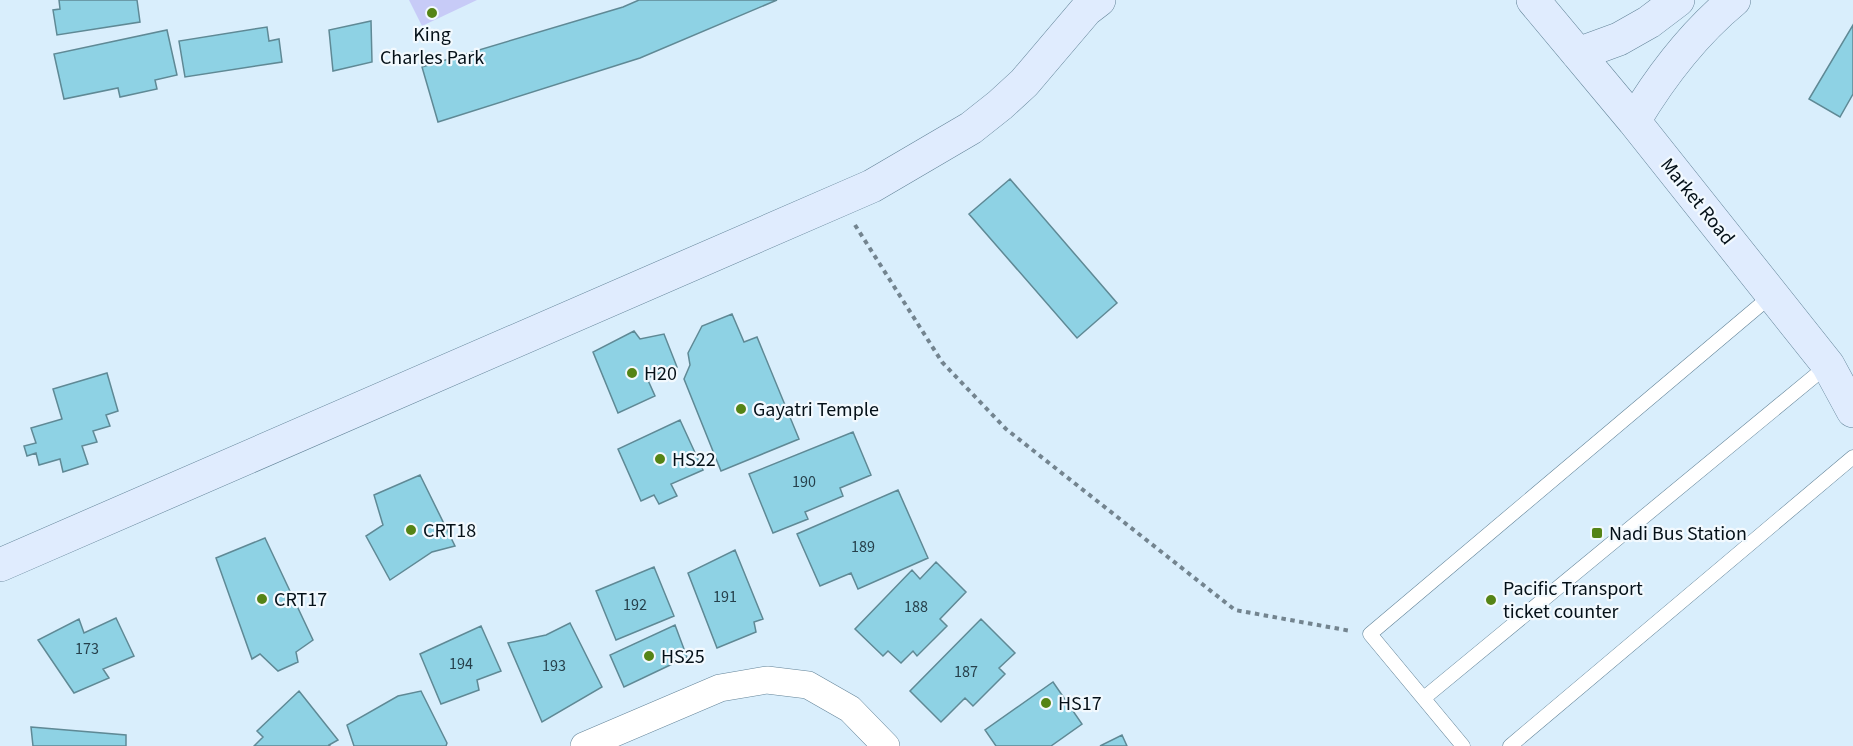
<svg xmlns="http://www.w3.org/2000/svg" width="1853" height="746" viewBox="0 0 1853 746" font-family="'Source Sans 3',sans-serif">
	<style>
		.green { fill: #c7cbf7 }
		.building { fill: #8ed2e4; stroke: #5f8995; stroke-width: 1.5 }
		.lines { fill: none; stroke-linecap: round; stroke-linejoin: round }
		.service-casing { stroke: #628398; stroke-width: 15 }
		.minor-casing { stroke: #628398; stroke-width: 28 }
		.secondary-casing { stroke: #628398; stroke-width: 34 }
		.path { stroke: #73848f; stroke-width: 4; stroke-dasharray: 4.5 4.5; stroke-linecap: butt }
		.service { stroke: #fff; stroke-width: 14 }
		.minor { stroke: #fff; stroke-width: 27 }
		.secondary { stroke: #e0ecfe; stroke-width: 33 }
		.poi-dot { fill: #558416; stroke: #f2f9fe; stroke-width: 2 }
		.labels { text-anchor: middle; stroke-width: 4.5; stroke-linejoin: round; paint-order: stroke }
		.number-label { font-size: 16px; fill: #26404b }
		.poi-label { font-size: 20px; fill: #041018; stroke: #f2f9fe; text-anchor: start }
		.street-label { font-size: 20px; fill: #041018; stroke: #f2f9fe }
	</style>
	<rect width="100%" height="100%" fill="#d9eefc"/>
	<path class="green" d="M409,0H477L422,26Z"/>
	<path class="building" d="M59,0H137L140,22L57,35L53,10L60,9Z
		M639,0H777L640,58L438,122L422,67L623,7Z
		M371,21L372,62L333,71L329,30Z
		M1853,25V94L1840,117L1809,99Z
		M267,27L269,41L279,39L282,62L185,77L179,41Z
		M167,30L177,75L155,80L157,89L120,97L118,88L64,99L54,54Z
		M1010,179L1117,303L1077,338L969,214Z
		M732,314L744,342L757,337L799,439L721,471L684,379L690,365L688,353L702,326Z
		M634,331L640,339L664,334L677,367L647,378L655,396L618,413L593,352Z
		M107,373L118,411L106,415L110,426L93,431L97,442L82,446L88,464L63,472L60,459L39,465L36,453L27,456L24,446L36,443L31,428L62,419L53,389Z
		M680,420L703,470L671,484L677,496L659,504L654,495L641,501L618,449Z
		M853,432L871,475L840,488L843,496L805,512L808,519L773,533L749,474Z
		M420,475L455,546L432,552L390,580L366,536L383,525L374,495Z
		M898,490L928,558L858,589L851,573L820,586L797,534Z
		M265,538L313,640L296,652L298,662L278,671L260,654L252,659L216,558Z
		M735,550L763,619L754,622L756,632L717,648L688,573Z
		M936,562L966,592L940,619L947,626L917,656L913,651L901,663L888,651L883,656L855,629L912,570L920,579Z
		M654,567L674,616L616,640L596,591Z
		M116,618L134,656L103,669L109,678L74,693L38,640L79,619L84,633Z
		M981,619L1015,653L999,668L1005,674L973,706L965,698L941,722L910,691Z
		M570,623L602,687L542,722L508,643L546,635Z
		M675,625L687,657L624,687L610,655Z
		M481,626L501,671L477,680L479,690L441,704L420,654Z
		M1053,682L1082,724L1051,746H996L985,730Z
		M299,691L338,740L329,745L330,746H254L263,737L257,731Z
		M421,691L447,743L446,746H354L347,725L398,696Z
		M31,727L126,735V746H33Z
		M1122,735L1127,746H1100Z"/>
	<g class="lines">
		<defs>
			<path id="service" d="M1424,698L1828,365
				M1463,746L1370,634L1772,295
				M1510,746L1853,457"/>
			<path id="minor" d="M584,746L720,688L767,680L808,685L850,709L886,746"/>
			<path id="secondary" d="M1533,0L1634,121L1828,365L1853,411
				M1578,54L1619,39L1649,22L1678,0
				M1634,121C1661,76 1693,34 1734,0
				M0,565L872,186L971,128L1000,105L1024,83L1086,10L1099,0"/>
		</defs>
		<use href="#service" class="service-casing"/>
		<use href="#minor" class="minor-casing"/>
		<use href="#secondary" class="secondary-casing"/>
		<path class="path" d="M855,225L942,362L1006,429L1235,610L1351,631"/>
		<use href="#service" class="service"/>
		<use href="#minor" class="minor"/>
		<use href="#secondary" class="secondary"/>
	</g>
	<g class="poi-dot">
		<circle cx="432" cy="13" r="6"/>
		<circle cx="632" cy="373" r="6"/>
		<circle cx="741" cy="409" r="6"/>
		<circle cx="660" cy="459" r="6"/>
		<circle cx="411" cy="530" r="6"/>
		<rect x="1591" y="527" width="12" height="12" rx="3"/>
		<circle cx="262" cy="599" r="6"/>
		<circle cx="1491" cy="600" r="6"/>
		<circle cx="649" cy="656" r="6"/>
		<circle cx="1046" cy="703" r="6"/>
	</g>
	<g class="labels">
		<g class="number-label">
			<text x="804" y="487">190</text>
			<text x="863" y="552">189</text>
			<text x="725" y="602">191</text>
			<text x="635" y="610">192</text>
			<text x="916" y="612">188</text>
			<text x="87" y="654">173</text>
			<text x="461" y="669">194</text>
			<text x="554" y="671">193</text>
			<text x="966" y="677">187</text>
		</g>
		<g class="poi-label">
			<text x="432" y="41" text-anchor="middle">King<tspan x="432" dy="23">Charles Park</tspan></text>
			<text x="644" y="380">H20</text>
			<text x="753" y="416">Gayatri Temple</text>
			<text x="672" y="466">HS22</text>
			<text x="423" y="537">CRT18</text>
			<text x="1609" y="540">Nadi Bus Station</text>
			<text x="1503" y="595">Pacific Transport<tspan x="1503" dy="23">ticket counter</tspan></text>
			<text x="274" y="606">CRT17</text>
			<text x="661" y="663">HS25</text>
			<text x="1058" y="710">HS17</text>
		</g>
		<g class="street-label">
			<text transform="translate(1698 201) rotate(51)" y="7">Market Road</text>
		</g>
	</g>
</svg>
